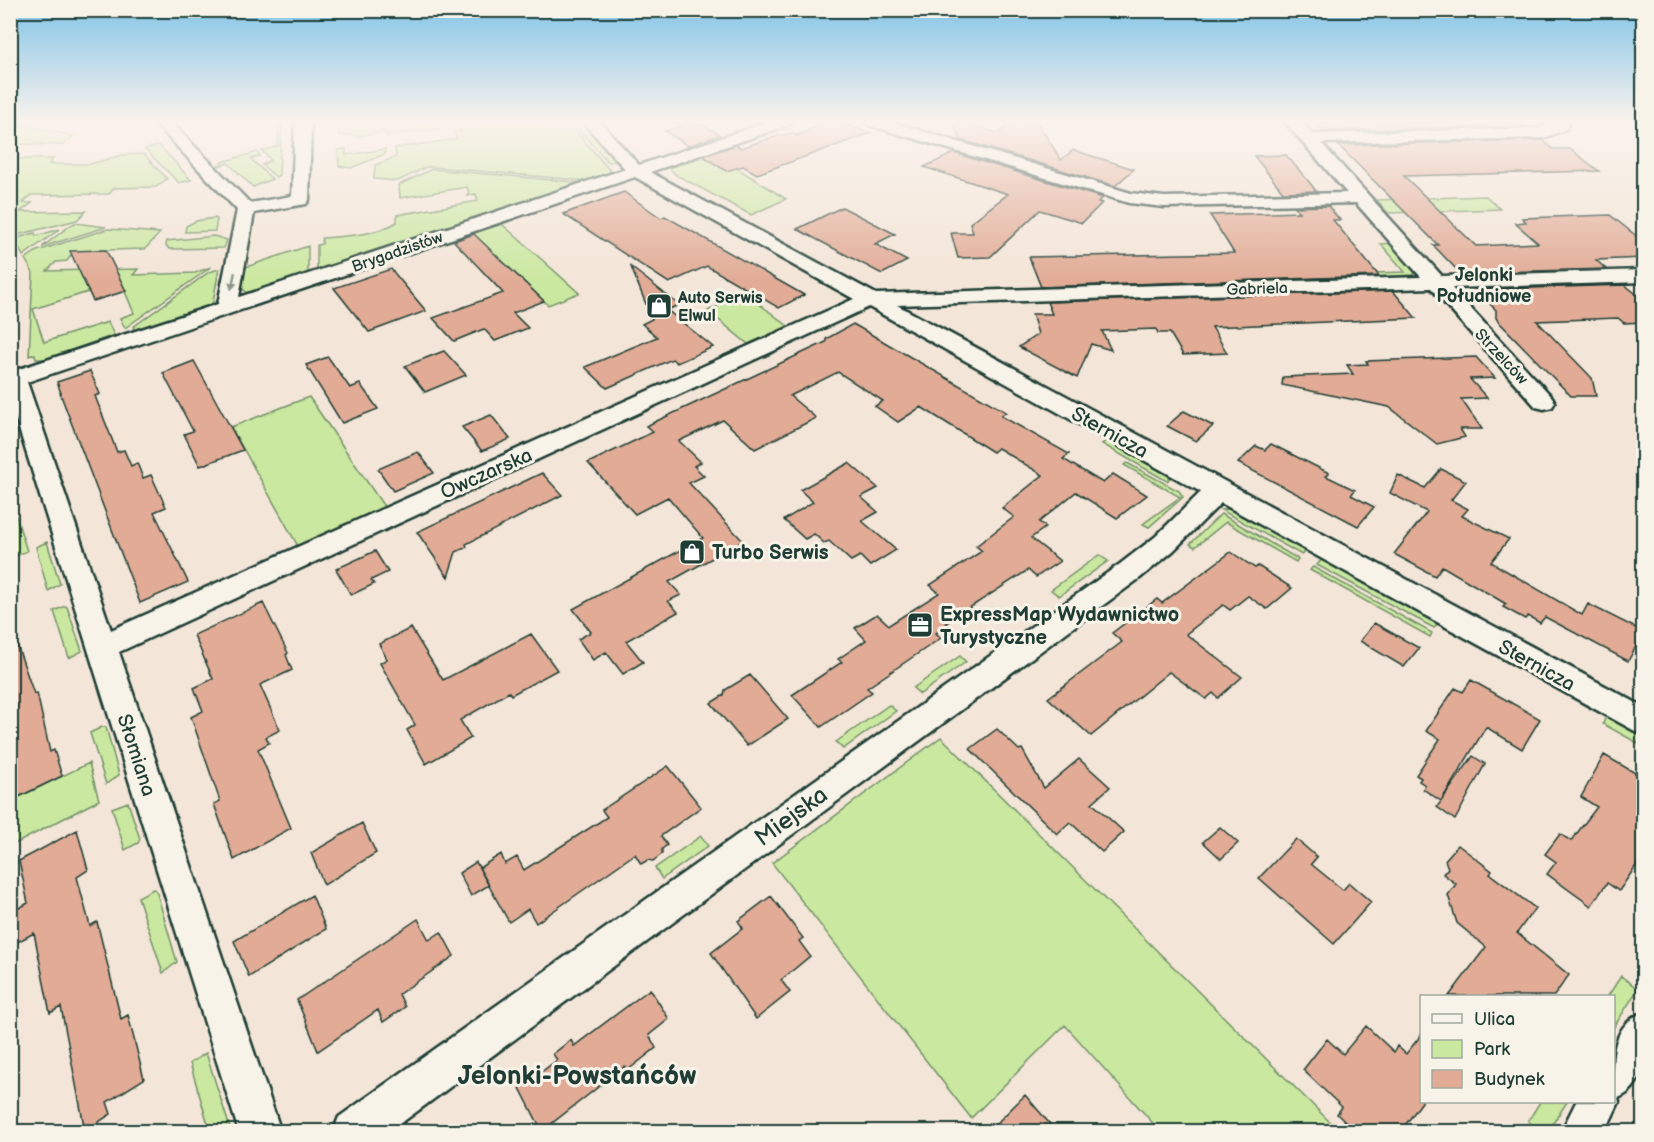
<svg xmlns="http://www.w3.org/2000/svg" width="1654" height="1142" viewBox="0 0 1654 1142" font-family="'Balsamiq Sans',sans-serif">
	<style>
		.green { fill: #cae8a0; stroke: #74926a; stroke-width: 1.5 }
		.building { fill: #e1ab95; stroke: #1f3d34; stroke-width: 1.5 }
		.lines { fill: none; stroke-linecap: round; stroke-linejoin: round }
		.minor-casing { stroke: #1f3d34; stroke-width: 5 }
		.minor { fill: #f7f3e8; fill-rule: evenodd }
		.oneway { fill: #8b988e }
		.labels { text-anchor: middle; stroke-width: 6; stroke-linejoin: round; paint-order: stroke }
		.far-street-label { font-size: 16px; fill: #1f3d34; stroke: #f7f3e8 }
		.far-poi-label { font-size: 16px; font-weight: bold; fill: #1f3d34; stroke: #f7f3e8; text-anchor: start }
		.far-quarter-label { font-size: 18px; font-weight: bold; fill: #1f3d34; stroke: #f7f3e8 }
		.street-label { font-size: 20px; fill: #1f3d34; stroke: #f7f3e8 }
		.poi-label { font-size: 20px; font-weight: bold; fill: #1f3d34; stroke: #f7f3e8; text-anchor: start }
		.near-street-label { font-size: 24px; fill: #1f3d34; stroke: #f7f3e8 }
		.near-neighbourhood-label { font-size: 26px; font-weight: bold; fill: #1f3d34; stroke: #f7f3e8 }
	</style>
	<rect width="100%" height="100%" fill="#f3e5d7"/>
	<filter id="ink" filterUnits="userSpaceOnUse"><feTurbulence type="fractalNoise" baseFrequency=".0167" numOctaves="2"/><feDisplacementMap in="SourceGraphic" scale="12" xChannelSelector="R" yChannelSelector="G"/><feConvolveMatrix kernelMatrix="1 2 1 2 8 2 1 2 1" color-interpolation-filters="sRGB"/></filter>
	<g filter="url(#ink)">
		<path class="green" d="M279,122H282L279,175L276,177L262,165L271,160L262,151L278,146Z
			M339,122H568L612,173L589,181L433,167H426L398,181L374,179L375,165L396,157L395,148L457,139L453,132L461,131L460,125L387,136L386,132L357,136L339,135Z
			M572,122H581L617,161L608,162Z
			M26,125L73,136L63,145L11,144V128Z
			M159,145L191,180L179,183L145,149Z
			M346,149V155L385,149V154L351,168L339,166L338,150Z
			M257,152L260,156L251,159L272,179L253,187L228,163L216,167L222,162Z
			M713,153L786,199L751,215L676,175L669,168Z
			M144,154L167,179L156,187L114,188L109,194L31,195L23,203H32L20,212L86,211L77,220L17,235L11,233V159H53L49,164H90L122,155Z
			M432,169L585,183L317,273V245L322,244V238C346,236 377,235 397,222V215L478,201L476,194L467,196L469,193L467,187L400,198L399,185Z
			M1486,196L1500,209L1388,213L1377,200Z
			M214,218L217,219L215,231L185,232L186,226L196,221Z
			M75,223L106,227L42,247L71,225Z
			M502,224L579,293L548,305L472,233Z
			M60,229L23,256L14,239L35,233L36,236Z
			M108,229L160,233L145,249L74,251L67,261L56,262L47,271L138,269L133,275L195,273L211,267L125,328L120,318L134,313L121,282L33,309L44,342L108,322L114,335L46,359H36L35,354L29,356L33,273L25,259L37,251Z
			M214,236L227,240L224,248L169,249L166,245L167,241Z
			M1390,243L1415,271L1414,275L1377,277L1373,273L1405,272L1381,244Z
			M308,246V276L254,293L246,292L240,286L246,267Z
			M219,269L213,302L210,305L135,333L133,327L209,272Z
			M745,293L788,326L748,344L708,311Z
			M309,397L385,508L298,546L231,427Z
			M1108,439L1173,475L1167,481L1102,444Z
			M1127,463L1179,491L1183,497L1149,527L1143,524L1180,497L1124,465Z
			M12,503L27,551L11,558L10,504Z
			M1227,509L1237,511L1306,550L1302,555L1221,510Z
			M1221,514L1298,559L1296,562L1226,522L1195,547L1190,544Z
			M47,542L60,584L48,591L36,547Z
			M1099,555L1108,561L1059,596L1051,590Z
			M1322,559L1439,622L1434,628L1317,565Z
			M1313,567L1432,633L1430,637L1310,570Z
			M65,606L67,607L82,651L69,658L54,611Z
			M960,656L966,662L920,694L913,688Z
			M889,705L896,711L843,749L836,742Z
			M1606,716L1643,736V746L1603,724Z
			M102,727H106L119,775L106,784L90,733Z
			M941,737L1339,1131H1160L1065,1025L971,1118L772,863Z
			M89,763L99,800L11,846V801Z
			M128,802L140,839L138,843L125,850L112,808Z
			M701,836L708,846L662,879L655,868Z
			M153,889L156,890L177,962L163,973L138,897Z
			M1621,976L1638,989L1614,1027V996H1608Z
			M206,1053L231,1131H210L190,1063Z
			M1540,1102H1567L1548,1131H1540L1528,1121Z"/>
		<path class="building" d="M692,122L698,126L702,124L720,135L688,146L665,131Z
			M825,122H835L871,133L757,174L743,166L726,171L703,156L736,145L741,148L774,137L793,133L797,136Z
			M953,122H961L999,133L1014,122H1037L1061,160L1073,150L1134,169L1115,186L961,140Z
			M1314,122H1519L1524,126L1324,131Z
			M1542,140L1553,149H1570L1599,171L1404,176L1476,246L1538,243L1515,223L1526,222L1522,218L1610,215L1644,242V258L1596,260L1606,269L1460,273L1433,245H1438L1338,145Z
			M954,153L1103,198L1098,202L1102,203L1082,223L1040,210L990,257L958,258L951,233H973L970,223L1008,194L924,167Z
			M1286,155L1310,183L1316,191L1283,192L1254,156Z
			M624,192L661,218L665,216L804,295L779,308L707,266L669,283L563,214Z
			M1328,206L1340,220H1333L1379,276L1041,287L1029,257L1234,253L1210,215L1299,212L1295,207Z
			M842,207L895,234L875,244L907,261L882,274L797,229Z
			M474,234L544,301L513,313L528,328L495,341L484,329L454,341L433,318L503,293L454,241Z
			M106,250L126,291L93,301L70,251Z
			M631,267L679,305L667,310L713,347L677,363L672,359L607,388L585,367L657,337L642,324L652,319Z
			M391,269L426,311L369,332L334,288Z
			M1625,285L1644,300V322L1624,323L1618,318L1537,321L1592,378L1596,396H1571L1499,322L1496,318V310L1476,290Z
			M1393,291L1416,318L1212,327L1227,353L1183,355L1170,333H1158L1156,329L1102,331L1111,350L1091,344L1077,378L1019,347L1038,334L1032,314H1052L1047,302Z
			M853,324L1006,412L1001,416L1069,454L1063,459L1103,483L1113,474L1147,495L1117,518L1076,492L1039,522L1046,527L1031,538L1060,561L1036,577L1028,570L946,623L948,625L936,633L941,638L867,688L872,692L821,727L792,695L842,662L838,659L866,640L855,628L877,614L889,625L939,593L930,585L982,551L976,546L1014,517L1002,508L1043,475L998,448L993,452L921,407L898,422L875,406L883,401L838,372L790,396L816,418L755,449L723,420L679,441L701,462L694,466L704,476L689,483L743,541L669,582L681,595L668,601L678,612L626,641L643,662L623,674L606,652L593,660L578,639L591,632L573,609L703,538L668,497L635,514L588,463L653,432L646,426L826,342V339Z
			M444,351L466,375L425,392L405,366Z
			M328,357L350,388L360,384L378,409L342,423L306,365Z
			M1476,357L1495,378L1470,379L1487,398L1461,399L1482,429H1460L1465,437L1437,444L1389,407L1282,385L1283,377L1353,374L1347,365L1368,364L1366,361Z
			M194,361L243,450L200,466L184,434L193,431L163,373Z
			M90,371L100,394L95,396L117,452L124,450L131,466L137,463L143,478L151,475L166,507L154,512L188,582L140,603L60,393H61L57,382Z
			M1184,411L1213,426L1196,441L1167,426Z
			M491,415L510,439L482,451L462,427Z
			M1271,444L1329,473L1326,476L1355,490L1351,495L1374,507L1358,526L1238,463L1256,446L1265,450Z
			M418,452L434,473L393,491L378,469Z
			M849,463L878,488L861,497L878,512L862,521L896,550L870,566L860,556L851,561L829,541L824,543L814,534L805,539L784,520L813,502L800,490Z
			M1441,469L1466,481L1451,500L1468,509L1462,516L1509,539L1491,562L1582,615L1588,604L1644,632L1628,661L1545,617L1540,623L1528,616L1525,619L1503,607L1506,604L1442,566L1435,576L1394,554L1427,512L1390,493L1398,475L1425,488Z
			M542,473L562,495L466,544L467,547L456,552L448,577L417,532Z
			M375,551L388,572L371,580L374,584L351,595L336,569Z
			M1231,552L1255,568L1258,566L1292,588L1267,609L1248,596L1230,610L1223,605L1186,634L1242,677L1218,698L1213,693L1206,699L1169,672L1091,736L1048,698L1122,642L1112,633L1157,599L1162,603Z
			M263,603L288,653L286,655L292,670L260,685L280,730L266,737L269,743L258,749L291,828L234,860L214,804L220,801L191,717L203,711L194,688L213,679L194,635Z
			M1374,623L1419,648L1404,667L1360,641Z
			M411,628L443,680L531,634L557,670L511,695L509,692L460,720L471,738L426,764L407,730L415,725L380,663L387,659L379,644Z
			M14,636L34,694L37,693L50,752L54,750L62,776L10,801V637Z
			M750,675L788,719L747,746L711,703L724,695L725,690Z
			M1471,680L1540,719L1522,749L1486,727L1441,801L1423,789L1425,785L1419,781L1421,778L1416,775L1440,739L1426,731L1455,688L1463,692Z
			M997,729L1019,750L1022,749L1044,788L1079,759L1110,787L1092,803L1124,832L1102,852L1070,822L1057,834L970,749Z
			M1604,755L1644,778V854L1619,891L1607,883L1591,906L1547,874L1556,862L1545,854L1560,834L1571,841L1597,807L1581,797Z
			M1473,756L1485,764L1455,820L1437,807Z
			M668,766L701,807L661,836L667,845L662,849V854L653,861L648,860L641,864L635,854L536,923L528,909L509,922L479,868L501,854L505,864L517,857L524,870L607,817L602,810Z
			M362,823L376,853L324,885L311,853Z
			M1220,827L1238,843L1221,859L1203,842Z
			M77,830L88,870L77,877L90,926L97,922L121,1019L128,1015L144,1079L107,1102L111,1114L85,1131L61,1007L50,1013L34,933L10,946V913L28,903L19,861Z
			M1296,839L1317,857L1311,864L1343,890L1349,883L1371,902L1334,944L1259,878Z
			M1458,845L1492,871L1490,874L1535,908L1517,933L1569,975L1554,996H1449L1486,947L1457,923L1448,895L1456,884L1443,874L1448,868L1445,860Z
			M476,862L489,885L471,896L459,873Z
			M312,895L326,929L249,977L234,941Z
			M771,896L803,938L799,941L810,956L781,980L790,992L756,1019L711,953L743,928L738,921Z
			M418,919L429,940L441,932L454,956L399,994L405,1007L383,1022L378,1010L318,1051L297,1000Z
			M650,989L669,1019L649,1035L656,1048L628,1070L625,1066L542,1131L520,1088L557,1060L553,1054L571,1040L574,1046Z
			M1366,1026L1394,1052L1397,1046L1406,1054L1422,1034V1102L1401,1131H1354L1337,1114L1342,1107L1303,1070L1327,1039L1343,1054Z
			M1025,1095L1056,1131H989Z"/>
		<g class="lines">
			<defs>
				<path id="minor" d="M154,122H171L250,203L292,196L295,122H311L309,200L306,204L300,205L254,213L239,297L625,169L583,122H600L639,165L768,122H792L789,125L650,172L876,294L1421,277L1356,203L1164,207L1129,203L869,125L866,122H891L1131,193L1164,197L1347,193L1285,122H1302L1312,134L1542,128L1553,122H1569L1566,129L1544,138L1321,143L1442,276L1644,270V282L1452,288L1552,397L1555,402L1552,407L1544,409L1536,407L1431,288L897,305L1644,707V736L1221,503L1173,551L1140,578L389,1132H333L339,1117L1120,564L1155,537L1201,492L869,307L119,652L281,1132H239L10,400V372L218,304L237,210ZM635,177L854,299L111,630L27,382Z
					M1644,1012C1644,1041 1651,1085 1618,1098L1619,1102L1605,1132H1561L1576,1102H1614C1614,1067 1606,1027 1644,1012Z"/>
			</defs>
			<use href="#minor" class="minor-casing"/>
			<use href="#minor" class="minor"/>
		</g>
		<defs><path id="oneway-solid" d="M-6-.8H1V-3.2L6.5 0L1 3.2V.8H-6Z" transform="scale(1.5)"/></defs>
		<use class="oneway" href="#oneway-solid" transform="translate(233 281) rotate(102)"/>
	</g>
	<linearGradient id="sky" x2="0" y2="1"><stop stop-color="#82c4e7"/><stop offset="0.43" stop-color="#faf3ed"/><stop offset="1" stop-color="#faf3ed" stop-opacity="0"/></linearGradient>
	<rect width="1654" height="282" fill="url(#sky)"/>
	<defs>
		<symbol id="shop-square" viewBox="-11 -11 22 22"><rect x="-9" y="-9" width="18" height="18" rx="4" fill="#1f3d34" stroke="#f7f3e8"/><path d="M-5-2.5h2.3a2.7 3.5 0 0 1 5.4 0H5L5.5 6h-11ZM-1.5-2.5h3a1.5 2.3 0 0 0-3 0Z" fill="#fff"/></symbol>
		<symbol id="office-square" viewBox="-11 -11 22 22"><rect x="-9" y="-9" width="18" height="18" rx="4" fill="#1f3d34" stroke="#f7f3e8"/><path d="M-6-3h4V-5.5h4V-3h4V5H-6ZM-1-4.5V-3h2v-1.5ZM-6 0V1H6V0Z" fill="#fff"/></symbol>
	</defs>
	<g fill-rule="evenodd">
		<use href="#shop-square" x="644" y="291" width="30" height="30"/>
		<use href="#shop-square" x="677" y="537" width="30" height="30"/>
		<use href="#office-square" x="905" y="610" width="30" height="30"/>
	</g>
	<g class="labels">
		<g class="far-street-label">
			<text transform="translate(397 251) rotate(-19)" y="6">Brygadzistów</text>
			<text transform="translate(1257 288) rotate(-2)" y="6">Gabriela</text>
			<text transform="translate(1502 356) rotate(47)" y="6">Strzelców</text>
		</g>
		<g class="far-poi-label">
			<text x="678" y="303">Auto Serwis<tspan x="678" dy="18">Elwul</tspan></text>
		</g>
		<g class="far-quarter-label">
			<text x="1484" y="281">Jelonki<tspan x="1484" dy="21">Południowe</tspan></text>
		</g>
		<g class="street-label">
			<text transform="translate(1110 432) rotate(29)" y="7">Sternicza</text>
			<text transform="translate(486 473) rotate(-24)" y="7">Owczarska</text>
			<text transform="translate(1537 665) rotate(29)" y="7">Sternicza</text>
			<text transform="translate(137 755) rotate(72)" y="7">Słomiana</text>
		</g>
		<g class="poi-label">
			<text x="712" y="559">Turbo Serwis</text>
			<text x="940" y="621">ExpressMap Wydawnictwo<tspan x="940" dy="23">Turystyczne</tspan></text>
		</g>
		<g class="near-street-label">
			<text transform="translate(791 816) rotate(-36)" y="8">Miejska</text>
		</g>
		<g class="near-neighbourhood-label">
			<text x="577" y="1084">Jelonki-Powstańców</text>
		</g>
	</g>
	<rect width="1654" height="1142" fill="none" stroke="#f7f3e8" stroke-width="36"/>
	<rect x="18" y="18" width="1618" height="1106" fill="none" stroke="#1f3d34" stroke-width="2" filter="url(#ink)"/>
	<rect x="1420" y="995" width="195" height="108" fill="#f7f3e8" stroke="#a1aaa0" stroke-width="1.5"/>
	<rect x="1432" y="1014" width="30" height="9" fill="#f7f3e8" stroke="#a1aaa0" stroke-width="1.5"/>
	<text x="1474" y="1025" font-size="18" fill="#1f3d34">Ulica</text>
	<rect x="1432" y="1040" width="30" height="18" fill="#cae8a0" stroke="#a1aaa0" stroke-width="1.5"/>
	<text x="1474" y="1055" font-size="18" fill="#1f3d34">Park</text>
	<rect x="1432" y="1070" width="30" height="18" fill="#e1ab95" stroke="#a1aaa0" stroke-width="1.5"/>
	<text x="1474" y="1085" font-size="18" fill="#1f3d34">Budynek</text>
</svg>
